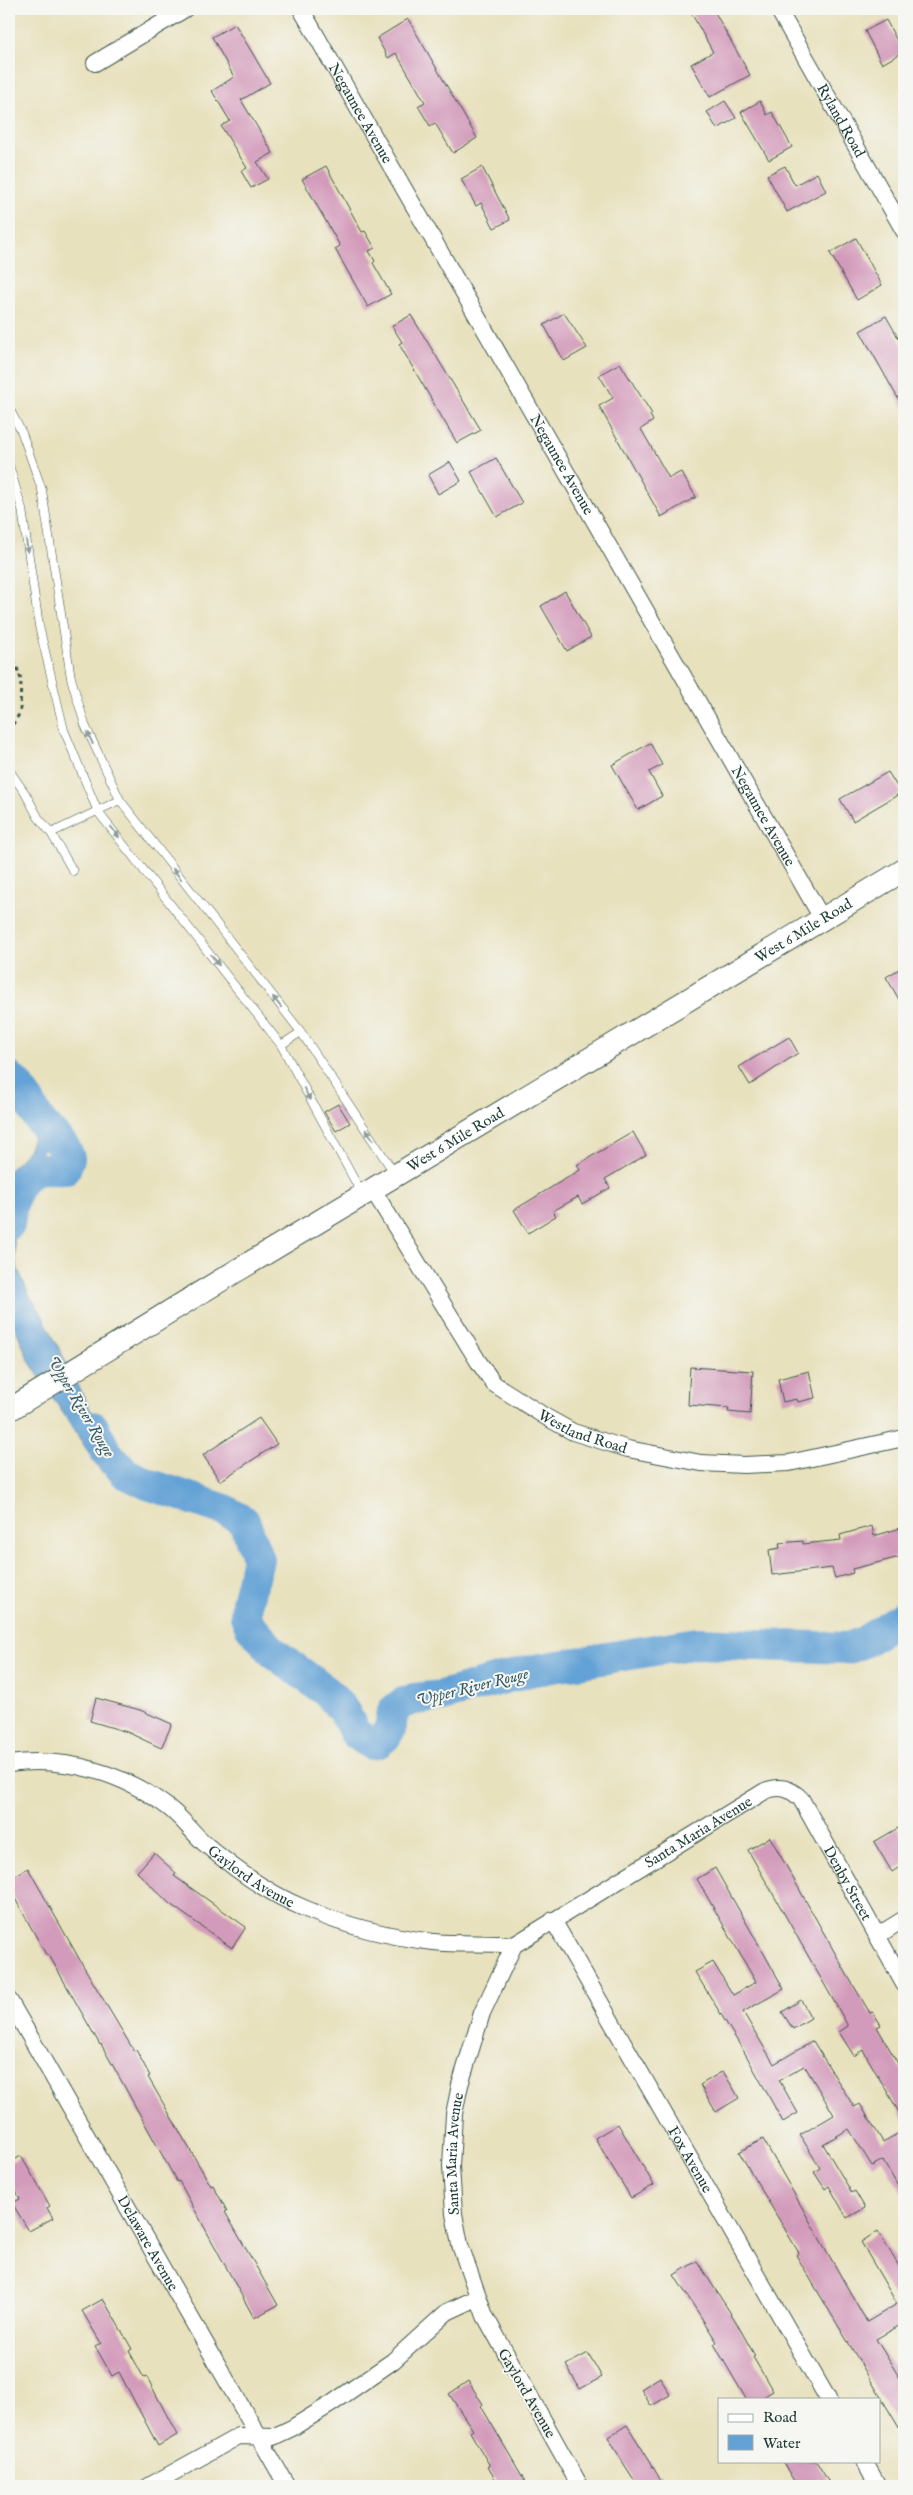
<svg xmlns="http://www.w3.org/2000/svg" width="913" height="2495" viewBox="0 0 913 2495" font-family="'IM FELL English',serif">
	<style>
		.water { fill: #64a2d6; stroke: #427085 }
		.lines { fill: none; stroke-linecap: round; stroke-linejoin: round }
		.river { stroke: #64a2d6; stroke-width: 32 }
		.building { fill: #d39bbb }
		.service-casing { stroke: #3d5649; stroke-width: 9 }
		.minor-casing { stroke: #3d5649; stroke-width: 18 }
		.secondary-casing { stroke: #3d5649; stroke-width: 24 }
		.path { stroke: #3d5649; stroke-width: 3; stroke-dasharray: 4 4; stroke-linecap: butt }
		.service { stroke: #fff; stroke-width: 8 }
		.minor { stroke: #fff; stroke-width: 16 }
		.secondary { stroke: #fff; stroke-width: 22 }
		.oneway { fill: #8f9e9a }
		.labels { text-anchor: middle; stroke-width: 4; stroke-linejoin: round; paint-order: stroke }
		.street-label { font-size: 15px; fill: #1f3d34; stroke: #f6f6f2 }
		.water-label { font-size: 16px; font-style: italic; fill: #345b65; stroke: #f6f6f2 }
	</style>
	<rect width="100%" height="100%" fill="#f6f6f2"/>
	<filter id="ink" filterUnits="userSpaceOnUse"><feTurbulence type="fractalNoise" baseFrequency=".02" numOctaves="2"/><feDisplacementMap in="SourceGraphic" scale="10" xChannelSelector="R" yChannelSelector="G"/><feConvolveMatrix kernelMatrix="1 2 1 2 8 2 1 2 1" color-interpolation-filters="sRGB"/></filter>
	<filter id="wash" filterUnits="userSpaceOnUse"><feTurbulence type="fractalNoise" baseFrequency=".0096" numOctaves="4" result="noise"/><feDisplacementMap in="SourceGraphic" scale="20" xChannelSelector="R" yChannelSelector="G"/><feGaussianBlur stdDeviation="1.12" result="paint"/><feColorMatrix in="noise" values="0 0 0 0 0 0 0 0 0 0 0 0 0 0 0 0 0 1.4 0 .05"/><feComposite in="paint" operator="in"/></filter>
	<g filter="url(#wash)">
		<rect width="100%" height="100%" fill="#e8e1bd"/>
		<path class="water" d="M9,1066L32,1083L47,1115L57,1125L49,1145L32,1160L22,1192L16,1216L14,1238L16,1264L29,1295L40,1311L91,1411L122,1460L102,1473L29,1361L9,1312V1170C17,1162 28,1154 31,1143C37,1126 24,1105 9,1097Z"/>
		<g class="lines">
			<path class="river" d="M9,1077C26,1091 28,1101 38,1118C47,1133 65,1141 69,1158L65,1169C58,1170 50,1168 42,1169C14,1174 12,1201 9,1224
				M93,1427L106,1452L125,1473L148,1484L225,1510L244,1521L258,1559L247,1602L246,1616L250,1626L274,1653L327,1692L344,1711L355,1733L371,1744L379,1742L385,1737L390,1729L393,1711L403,1703L414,1699L442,1696L529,1671L697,1643L848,1648L864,1642L904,1616"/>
		</g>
		<g id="blocks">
			<path class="building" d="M689,9H713L750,75L710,97L691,64L713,52Z
				M408,19L477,138L453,153L435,123L430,126L418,106L425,102L396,53L388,58L377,38Z
				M886,20L903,52L882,64L865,31Z
				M235,24L270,83L241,100L273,153L257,162L268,179L251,188L241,171L247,168L221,126L230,121L212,91L234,77L212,37Z
				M725,101L736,118L717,129L707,112Z
				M760,101L767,115L772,112L792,147L769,160L741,112Z
				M326,166L362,232L365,231L375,248L369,251L375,261L373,263L391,294L368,307L335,249L340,246L302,179Z
				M785,166L795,185L817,173L826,191L787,212L767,175Z
				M482,167L510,220L494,228L481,203L476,206L461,179Z
				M856,238L882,285L857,300L830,253Z
				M564,313L587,348L564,361L544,325Z
				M411,315L481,430L457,443L399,344L402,342L392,326Z
				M886,316L904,348V409L860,331Z
				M620,363L652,414L650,415L653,421L641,429L669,478L681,472L696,497L661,517L599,406L613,398L599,375Z
				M496,458L522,503L497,517L471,472Z
				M450,462L461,481L438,494L428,475Z
				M565,591L591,637L567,651L541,606Z
				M650,743L662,765L649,772L662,796L638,810L612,765Z
				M888,772L901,793L853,821L840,799Z
				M904,966V1008L886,977Z
				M789,1037L798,1053L750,1085L739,1067Z
				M338,1104L350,1123L336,1131L324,1112Z
				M633,1132L646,1155L605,1179L610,1188L582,1204L578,1197L553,1211L556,1216L528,1233L514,1210L580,1170L577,1165Z
				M690,1367L753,1371L750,1414L728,1412L729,1408L688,1405Z
				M809,1371L815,1398L798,1402L797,1399L783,1402L778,1379Z
				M259,1418L277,1444L220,1481L203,1455Z
				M872,1526L874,1536L904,1527V1556L852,1569L853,1573L835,1578L832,1568L772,1575L769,1550L780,1548L779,1543L803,1541V1544L841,1540L840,1535Z
				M96,1698L140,1710L172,1724L161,1748L127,1732L90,1721Z
				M898,1828L904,1838V1864L892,1872L874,1842Z
				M770,1837L849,1978L870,2013L873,2012L881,2025L877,2027L904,2074V2121L863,2050L854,2056L839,2032L848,2026L748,1850Z
				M154,1853L176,1873L174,1876L246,1927L232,1948L170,1904L137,1872Z
				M28,1868L81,1962L134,2051L136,2050L150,2076L148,2077L211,2186L213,2185L227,2211L225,2212L278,2305L254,2318L179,2181L177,2182L101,2044L100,2045L49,1955L47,1956L9,1888V1879Z
				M715,1868L784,1989L743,2012L774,2064L813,2041L854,2107L860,2104L883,2142L904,2130V2197L883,2160L872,2166L849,2129L823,2144L852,2193L855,2191L865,2208L847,2218L829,2186L825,2189L814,2172L820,2168L800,2135L834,2115L806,2068L804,2066L779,2080L798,2113L783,2122L746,2055L695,1972L713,1962L733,1995L756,1982L697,1879Z
				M801,2000L811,2018L793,2029L782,2012Z
				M723,2071L739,2098L716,2112L700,2085Z
				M618,2124L654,2185L631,2198L595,2138Z
				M763,2139L867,2322L897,2304L861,2242L878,2231L904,2275V2323L876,2339L904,2385V2436L796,2255L799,2253L739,2152Z
				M21,2156L50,2206L47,2208L53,2218L29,2231L12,2203L20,2199L9,2179V2163Z
				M697,2261L735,2320L755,2356L753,2357L773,2391L760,2399H746L714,2344L717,2342L674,2275Z
				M103,2299L132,2349L129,2351L144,2378L147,2377L177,2435L158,2446L119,2372L112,2376L95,2346L101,2343L82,2311Z
				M588,2353L602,2377L580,2389L566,2365Z
				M660,2377L670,2395L651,2406L641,2389Z
				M468,2381L483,2404L481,2406L525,2481L516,2486H499L488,2467L490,2466L470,2432L473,2430L449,2394Z
				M627,2425L649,2460L664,2486H638L622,2461L608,2437Z
				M782,2461H816L831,2486H797Z"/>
		</g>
	</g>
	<g filter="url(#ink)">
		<use href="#blocks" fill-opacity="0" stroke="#3d5649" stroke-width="1"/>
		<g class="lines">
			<defs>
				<path id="service" d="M9,408L22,433L42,490L71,678L85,725L120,800L301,1032L395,1174
					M9,465L22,509L39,626L64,730L98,812L281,1045L362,1194
					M9,770L25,793L38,817L51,833L73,871
					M51,833L120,800
					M281,1045L301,1032"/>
				<g id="minor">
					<path id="s1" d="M301,9L823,920"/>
					<path id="s2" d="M778,9L904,231"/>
					<path d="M95,63L185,9"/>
					<path id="s3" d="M373,1190L478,1361L494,1384L546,1417L573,1432L628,1449L701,1463L744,1465L789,1463L904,1438"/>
					<path id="s4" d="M9,1764C65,1756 124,1773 169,1808C182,1818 192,1832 204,1843C234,1869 269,1894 306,1909C346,1926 391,1937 434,1942C461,1945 487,1942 514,1945"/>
					<path id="s5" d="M553,1920L828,2399"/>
					<path d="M877,1936L904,1919"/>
					<path id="s6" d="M9,2000L287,2486"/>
					<path d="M864,2461L878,2486"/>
					<path d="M149,2486L239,2436L273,2437L292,2428L331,2404L393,2361L447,2312L477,2298"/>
					<path id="s7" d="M580,2486L485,2316L460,2245L454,2214L451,2166L454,2114L460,2085L482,2013L514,1945L765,1791C780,1785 790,1788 801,1799L904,1984"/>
				</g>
				<g id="secondary">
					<path id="s8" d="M9,1410L198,1294L904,870"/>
				</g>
			</defs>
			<use href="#service" class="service-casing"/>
			<use href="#minor" class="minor-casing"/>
			<use href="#secondary" class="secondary-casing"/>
			<path class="path" d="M9,645L21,679L20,713L9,730"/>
			<use href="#service" class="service"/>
			<use href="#minor" class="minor"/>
			<use href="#secondary" class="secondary"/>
		</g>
		<defs><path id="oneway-solid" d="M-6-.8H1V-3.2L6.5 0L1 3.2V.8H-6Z" transform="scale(1.25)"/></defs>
		<g class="oneway">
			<use href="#oneway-solid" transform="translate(27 546) rotate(81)"/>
			<use href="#oneway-solid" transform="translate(90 738) rotate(-115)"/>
			<use href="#oneway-solid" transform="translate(115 832) rotate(52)"/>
			<use href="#oneway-solid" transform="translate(177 874) rotate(-128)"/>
			<use href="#oneway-solid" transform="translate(215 960) rotate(52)"/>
			<use href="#oneway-solid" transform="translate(277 1002) rotate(-128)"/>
			<use href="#oneway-solid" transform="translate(307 1094) rotate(62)"/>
			<use href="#oneway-solid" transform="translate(370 1135) rotate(-123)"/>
		</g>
	</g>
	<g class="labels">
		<g class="street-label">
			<text dy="5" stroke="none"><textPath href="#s1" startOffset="120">Negaunee Avenue</textPath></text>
			<text dy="5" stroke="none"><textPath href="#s2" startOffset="128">Ryland Road</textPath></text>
			<text dy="5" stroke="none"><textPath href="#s1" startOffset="525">Negaunee Avenue</textPath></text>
			<text dy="5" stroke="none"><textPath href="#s1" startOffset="930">Negaunee Avenue</textPath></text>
			<text dy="5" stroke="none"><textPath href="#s8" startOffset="928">West 6 Mile Road</textPath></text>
			<text dy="5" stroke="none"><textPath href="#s8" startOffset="522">West 6 Mile Road</textPath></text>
			<text dy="5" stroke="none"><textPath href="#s3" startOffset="330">Westland Road</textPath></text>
			<text dy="5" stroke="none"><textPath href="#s7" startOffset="798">Santa Maria Avenue</textPath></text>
			<text dy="5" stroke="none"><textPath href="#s4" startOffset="278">Gaylord Avenue</textPath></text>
			<text dy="5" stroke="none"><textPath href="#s7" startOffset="1012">Denby Street</textPath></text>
			<text dy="5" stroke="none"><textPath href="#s7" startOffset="362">Santa Maria Avenue</textPath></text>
			<text dy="5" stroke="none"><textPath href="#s5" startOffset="276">Fox Avenue</textPath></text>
			<text dy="5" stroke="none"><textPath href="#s6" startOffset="280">Delaware Avenue</textPath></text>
			<text transform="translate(527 2393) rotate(60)" y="5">Gaylord Avenue</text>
		</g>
		<g class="water-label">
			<text transform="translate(82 1406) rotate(59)" y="6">Upper River Rouge</text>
			<text transform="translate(472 1686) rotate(-14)" y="6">Upper River Rouge</text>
		</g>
	</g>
	<rect width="913" height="2495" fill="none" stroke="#f6f6f2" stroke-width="30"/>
	<rect x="718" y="2398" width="162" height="65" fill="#f6f6f2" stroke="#a0aca6"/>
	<rect x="728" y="2414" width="25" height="8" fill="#ffffff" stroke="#a0aca6"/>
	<text x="763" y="2422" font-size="15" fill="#1f3d34">Road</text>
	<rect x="728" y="2435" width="25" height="15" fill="#64a2d6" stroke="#a0aca6"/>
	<text x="763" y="2448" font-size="15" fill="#1f3d34">Water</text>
</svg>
